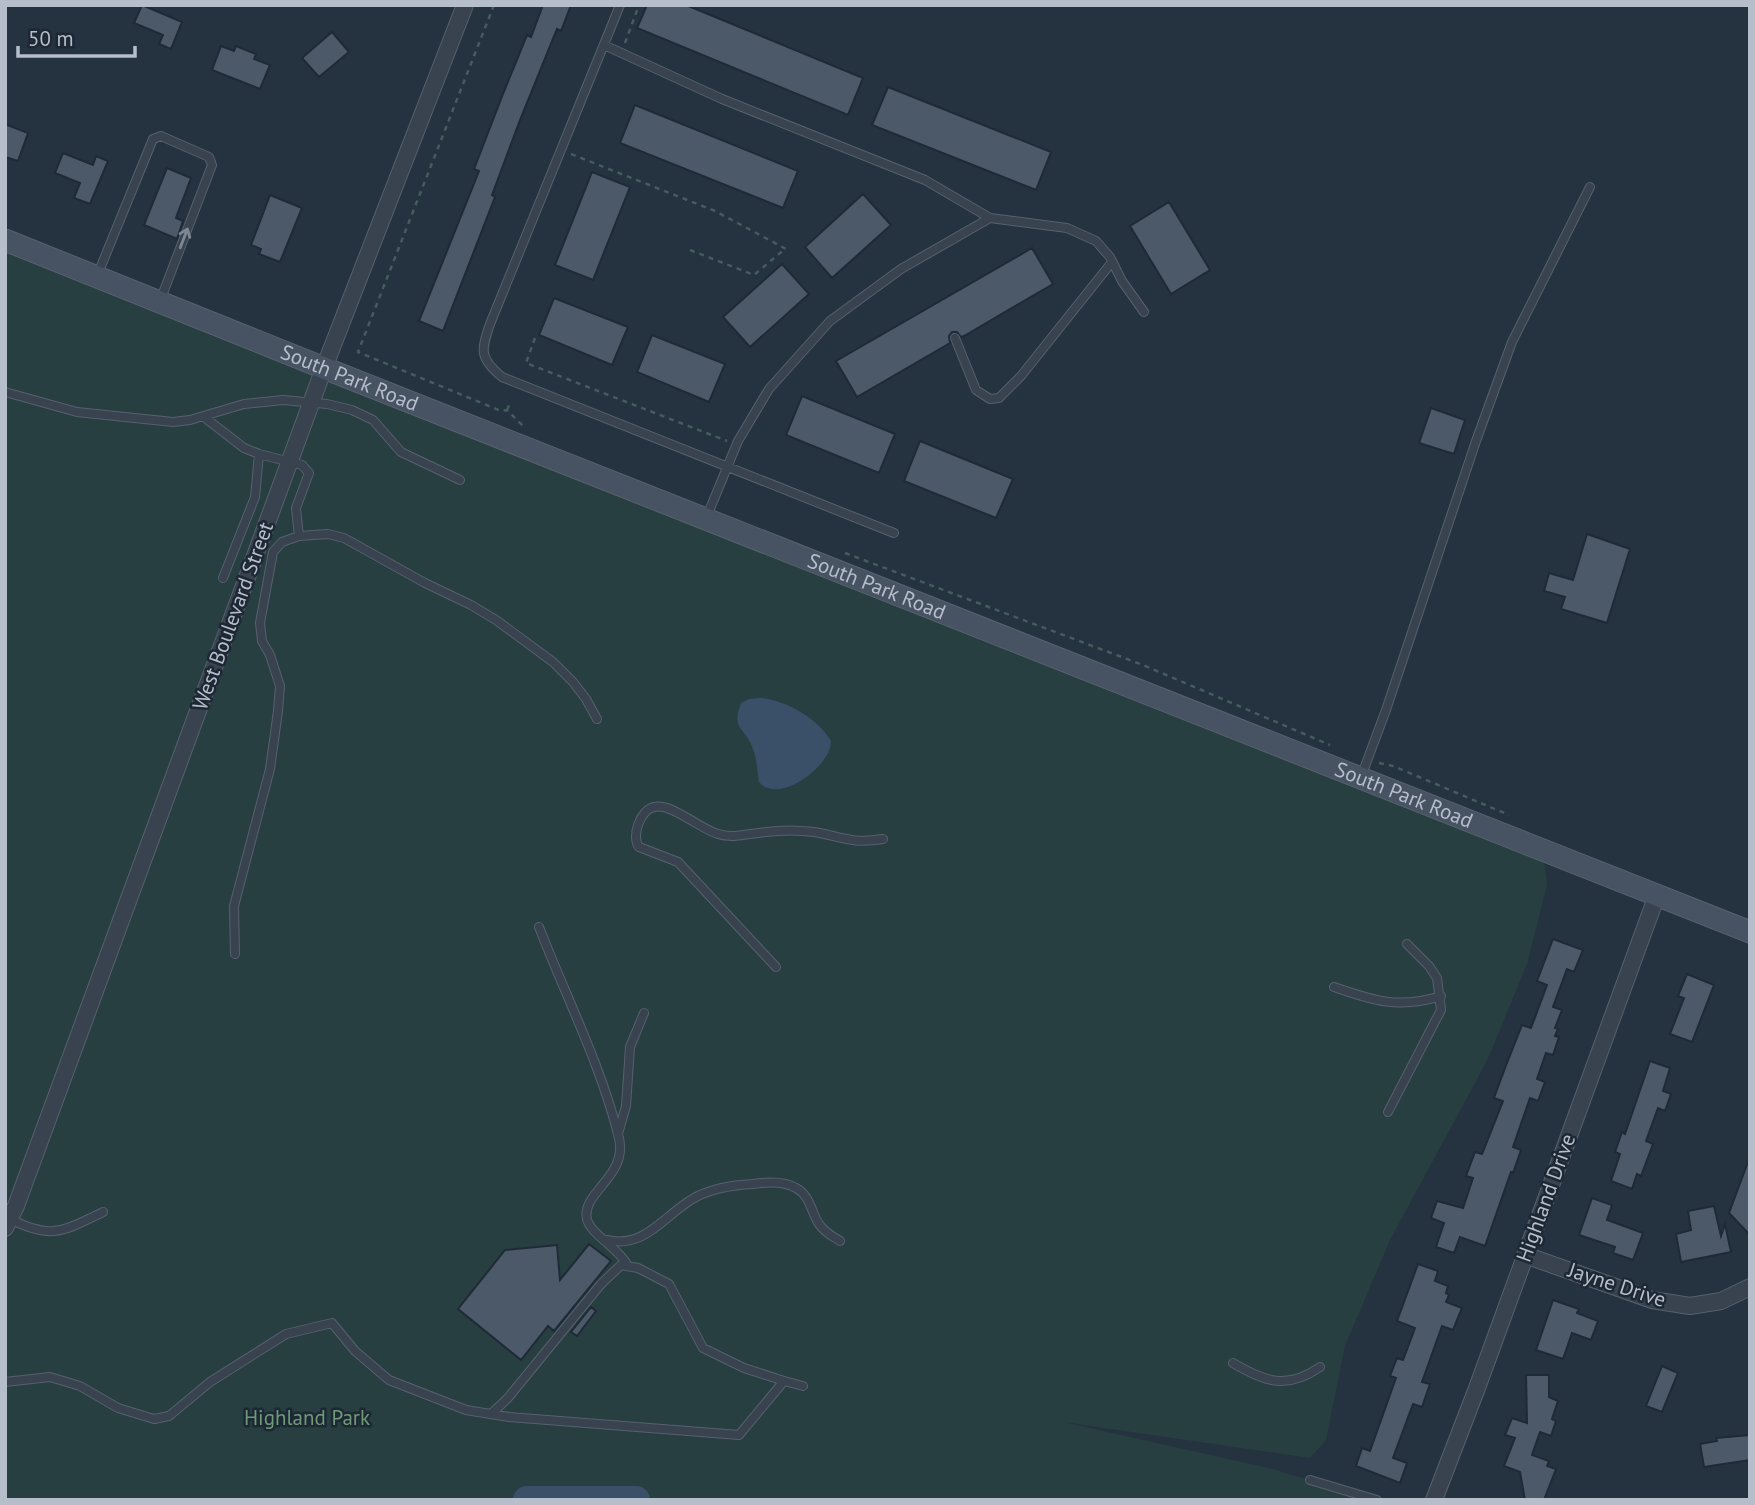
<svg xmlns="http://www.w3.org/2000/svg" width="1755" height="1505" viewBox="0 0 1755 1505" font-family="'PT Sans',sans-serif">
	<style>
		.green { fill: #273f41 }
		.water { fill: #3a5069 }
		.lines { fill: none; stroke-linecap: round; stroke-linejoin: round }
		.river { stroke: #3a5069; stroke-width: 28 }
		.building { fill: #4b5969; stroke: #202a37; stroke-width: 2 }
		.lane-casing { stroke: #57616d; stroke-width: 10 }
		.street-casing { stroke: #57616d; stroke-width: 18 }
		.secondary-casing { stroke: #57616d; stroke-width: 23 }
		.path { stroke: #455c5e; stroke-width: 2.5; stroke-dasharray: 5 5; stroke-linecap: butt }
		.lane { stroke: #394350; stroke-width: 8 }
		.street { stroke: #394350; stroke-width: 16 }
		.secondary { stroke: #475363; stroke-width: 21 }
		.oneway { stroke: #7d8793 }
		.labels { text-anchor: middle; stroke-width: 5; stroke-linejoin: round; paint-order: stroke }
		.street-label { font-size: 21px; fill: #b5beca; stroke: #1e2835 }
		.park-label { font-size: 21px; fill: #6c9b75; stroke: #1e2835 }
	</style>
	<rect width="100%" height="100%" fill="#253240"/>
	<path class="green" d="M5,238L1543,850L1547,885L1527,964L1487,1061L1390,1240L1345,1346L1326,1440L1310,1458L1063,1422L1269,1468L1377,1500H5Z"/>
	<path class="water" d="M761,698C787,701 817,718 831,741C832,765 779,806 759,782C757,771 757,759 753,749C745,726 731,731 741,703L749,699Z"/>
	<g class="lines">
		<path class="river" d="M527,1500H636"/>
	</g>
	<path class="building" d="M142,5L182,22L171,49L159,44L163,35L134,23Z
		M543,5H571L561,31L557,29L520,120L492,195L495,197L443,331L419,321L479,171L474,169L503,94L527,35L531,37Z
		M647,5H686L863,78L848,115L637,28Z
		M332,32L349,52L319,77L302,58Z
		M221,46L234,51L236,46L256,54L254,59L270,65L260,89L212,70Z
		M888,87L1051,152L1036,190L872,125Z
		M635,105L798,171L783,208L620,143Z
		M5,124L28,133L18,161L5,157Z
		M63,153L93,165L96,156L108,161L90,204L74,198L80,183L55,173Z
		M167,168L191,178L177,215L176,218L183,221L177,239L144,225Z
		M592,172L630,187L593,280L555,265Z
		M863,194L891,225L832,278L805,247Z
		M270,195L302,208L280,262L259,254L261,249L251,245Z
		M1169,202L1210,270L1171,294L1130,226Z
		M1032,248L1053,284L964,336L961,337L957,332H952L949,336L950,343L857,397L836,361Z
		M782,264L809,294L750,347L723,317Z
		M554,298L628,327L612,365L539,335Z
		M652,335L725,364L709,402L637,372Z
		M802,396L895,434L879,473L786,435Z
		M1431,408L1465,420L1454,454L1419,443Z
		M920,441L1013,479L996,518L904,481Z
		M1587,534L1630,549L1607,623L1561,609L1565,597L1544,591L1549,573L1573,580Z
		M1553,939L1583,950L1574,972L1567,969L1553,1007L1562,1010L1555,1028L1558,1029L1555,1036L1559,1037L1553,1055L1546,1053L1537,1079L1545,1082L1538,1101L1530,1098L1513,1147L1521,1150L1513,1173L1511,1172L1485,1246L1460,1237L1454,1253L1436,1247L1444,1223L1431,1218L1437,1201L1463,1208L1473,1178L1466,1176L1475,1152L1482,1154L1503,1101L1494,1098L1505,1068L1522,1025L1531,1028L1547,985L1537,981Z
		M1687,974L1714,985L1692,1042L1670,1034L1684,998L1678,996Z
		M1650,1061L1670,1068L1663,1091L1671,1094L1665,1111L1658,1108L1646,1141L1653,1144L1641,1176L1637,1174L1632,1189L1611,1181L1620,1154L1615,1152L1622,1132L1625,1134Z
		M1748,1162H1750V1235L1729,1213Z
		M1592,1198L1612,1205L1607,1220L1643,1233L1633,1260L1613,1253L1615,1247L1579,1235Z
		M1714,1206L1721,1236L1725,1224L1731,1252L1681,1262L1676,1234L1691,1230L1688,1211Z
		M589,1244L611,1261L554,1331L548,1326L521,1360L458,1309L505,1250L557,1245L560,1280Z
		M1418,1264L1438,1271L1435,1281L1448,1286L1446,1293L1449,1295L1446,1302L1462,1308L1453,1330L1442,1326L1422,1382L1430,1384L1422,1407L1413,1404L1393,1458L1407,1463L1400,1483L1356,1466L1362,1448L1370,1451L1396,1378L1390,1376L1397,1358L1403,1360L1415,1328L1397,1321Z
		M1553,1300L1579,1309L1577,1313L1598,1321L1591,1340L1572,1333L1563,1359L1536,1350Z
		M591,1307L596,1311L577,1336L571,1332Z
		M1662,1366L1678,1373L1662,1412L1646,1406Z
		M1526,1375H1549V1397L1558,1401L1552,1419L1556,1421L1551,1436L1540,1432L1532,1455L1549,1461L1547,1466L1556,1469L1544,1500H1525L1520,1472L1504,1466L1515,1438L1505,1435L1512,1418L1527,1423Z
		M1750,1435V1460L1704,1467L1700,1444L1717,1441L1716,1438Z"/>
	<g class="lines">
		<defs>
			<path id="lane" d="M620,5L490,324C481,350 479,358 502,377L894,533
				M604,45L722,99L925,180L990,218
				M97,276L153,139L161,136L209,157L212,165L160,301
				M955,338L976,390L990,399L999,398L1021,376L1112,262
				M5,392L77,412L173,422L190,420L244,404L264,402L283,400L327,404L352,410L373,420L401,452L460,480
				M204,417L244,448L259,454L302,465L309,473L296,508L299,536
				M707,516L738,441L769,389L830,321L901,269L990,218L1067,228L1096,241L1110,257L1122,281L1144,312
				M223,578L255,497L259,454
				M1361,777L1386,710L1476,441L1512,342L1590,187
				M539,927C566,997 601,1065 619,1138C628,1177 581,1192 587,1219C590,1234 619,1248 628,1266
				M235,954L234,906L270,769L278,711L280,686L270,655L262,641L260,623L273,552L282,542L299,536L328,534L344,538L425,583L471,605L496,620L553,662L573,682L586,699L597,719
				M776,967L678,862L639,847C631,837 640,810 654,807C672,803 700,829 718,834C734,839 750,833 766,832C781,830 799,830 814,832C843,837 851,844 883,839
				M1334,987C1374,1001 1399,1009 1441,996
				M1388,1112L1441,1010L1437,978L1429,966L1407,944
				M618,1134L626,1106L630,1047L644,1013
				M8,1218C51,1240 62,1232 103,1212
				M607,1240C647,1249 665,1213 696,1197C713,1188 734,1185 753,1184C767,1182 784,1181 796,1188C810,1195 811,1212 819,1224C824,1232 832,1236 840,1241
				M1233,1363C1265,1382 1287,1390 1320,1367
				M5,1382L50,1377L80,1386L118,1408L154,1419L169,1416L210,1382L286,1334L332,1323L355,1351L389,1380L466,1410L509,1417L739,1435L784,1381L803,1386
				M491,1414L507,1399L601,1284L621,1265L638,1268L669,1284L703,1348L744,1368L784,1381
				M1310,1480L1377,1500"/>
			<path id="street" d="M5,1228L16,1206L324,368L465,5
				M1525,1255L1652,1300L1690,1306L1721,1301L1750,1287
				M1434,1500L1477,1388L1657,895"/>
			<g id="secondary">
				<path id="s1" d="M5,240L324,368L1750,932"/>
			</g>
		</defs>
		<use href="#lane" class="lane-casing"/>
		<use href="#street" class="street-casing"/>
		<use href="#secondary" class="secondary-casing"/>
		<path class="path" d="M494,5L358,352L501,411L507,410L523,426
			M625,43L639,5
			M571,154L715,211L788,250
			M690,250L754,275L786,248
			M535,338L526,363L727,441
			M507,410L510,403
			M845,553L1143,665L1330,745
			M1379,763L1393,766L1509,815"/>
		<use href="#lane" class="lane"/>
		<use href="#street" class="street"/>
		<use href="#secondary" class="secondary"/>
	</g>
	<defs><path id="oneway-shaft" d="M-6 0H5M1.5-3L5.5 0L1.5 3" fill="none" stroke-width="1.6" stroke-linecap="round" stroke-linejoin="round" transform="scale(1.75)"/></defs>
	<use class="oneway" href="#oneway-shaft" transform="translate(184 238) rotate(-69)"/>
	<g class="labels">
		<g class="street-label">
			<text dy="7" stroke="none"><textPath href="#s1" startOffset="371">South Park Road</textPath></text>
			<text dy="7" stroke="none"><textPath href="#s1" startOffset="938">South Park Road</textPath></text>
			<text transform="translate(233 616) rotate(-70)" y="7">West Boulevard Street</text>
			<text dy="7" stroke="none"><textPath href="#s1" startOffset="1505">South Park Road</textPath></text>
			<text transform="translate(1546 1198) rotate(-70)" y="7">Highland Drive</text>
			<text transform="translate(1617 1285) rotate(18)" y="7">Jayne Drive</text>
		</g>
		<g class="park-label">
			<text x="307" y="1425">Highland Park</text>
		</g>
	</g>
	<rect width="1755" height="1505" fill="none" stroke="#b5beca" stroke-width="14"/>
	<path d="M18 46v10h117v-10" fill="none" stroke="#b5beca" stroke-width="3.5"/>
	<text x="28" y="46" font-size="21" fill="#b5beca" stroke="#1e2835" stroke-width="5" paint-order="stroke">50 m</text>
</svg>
